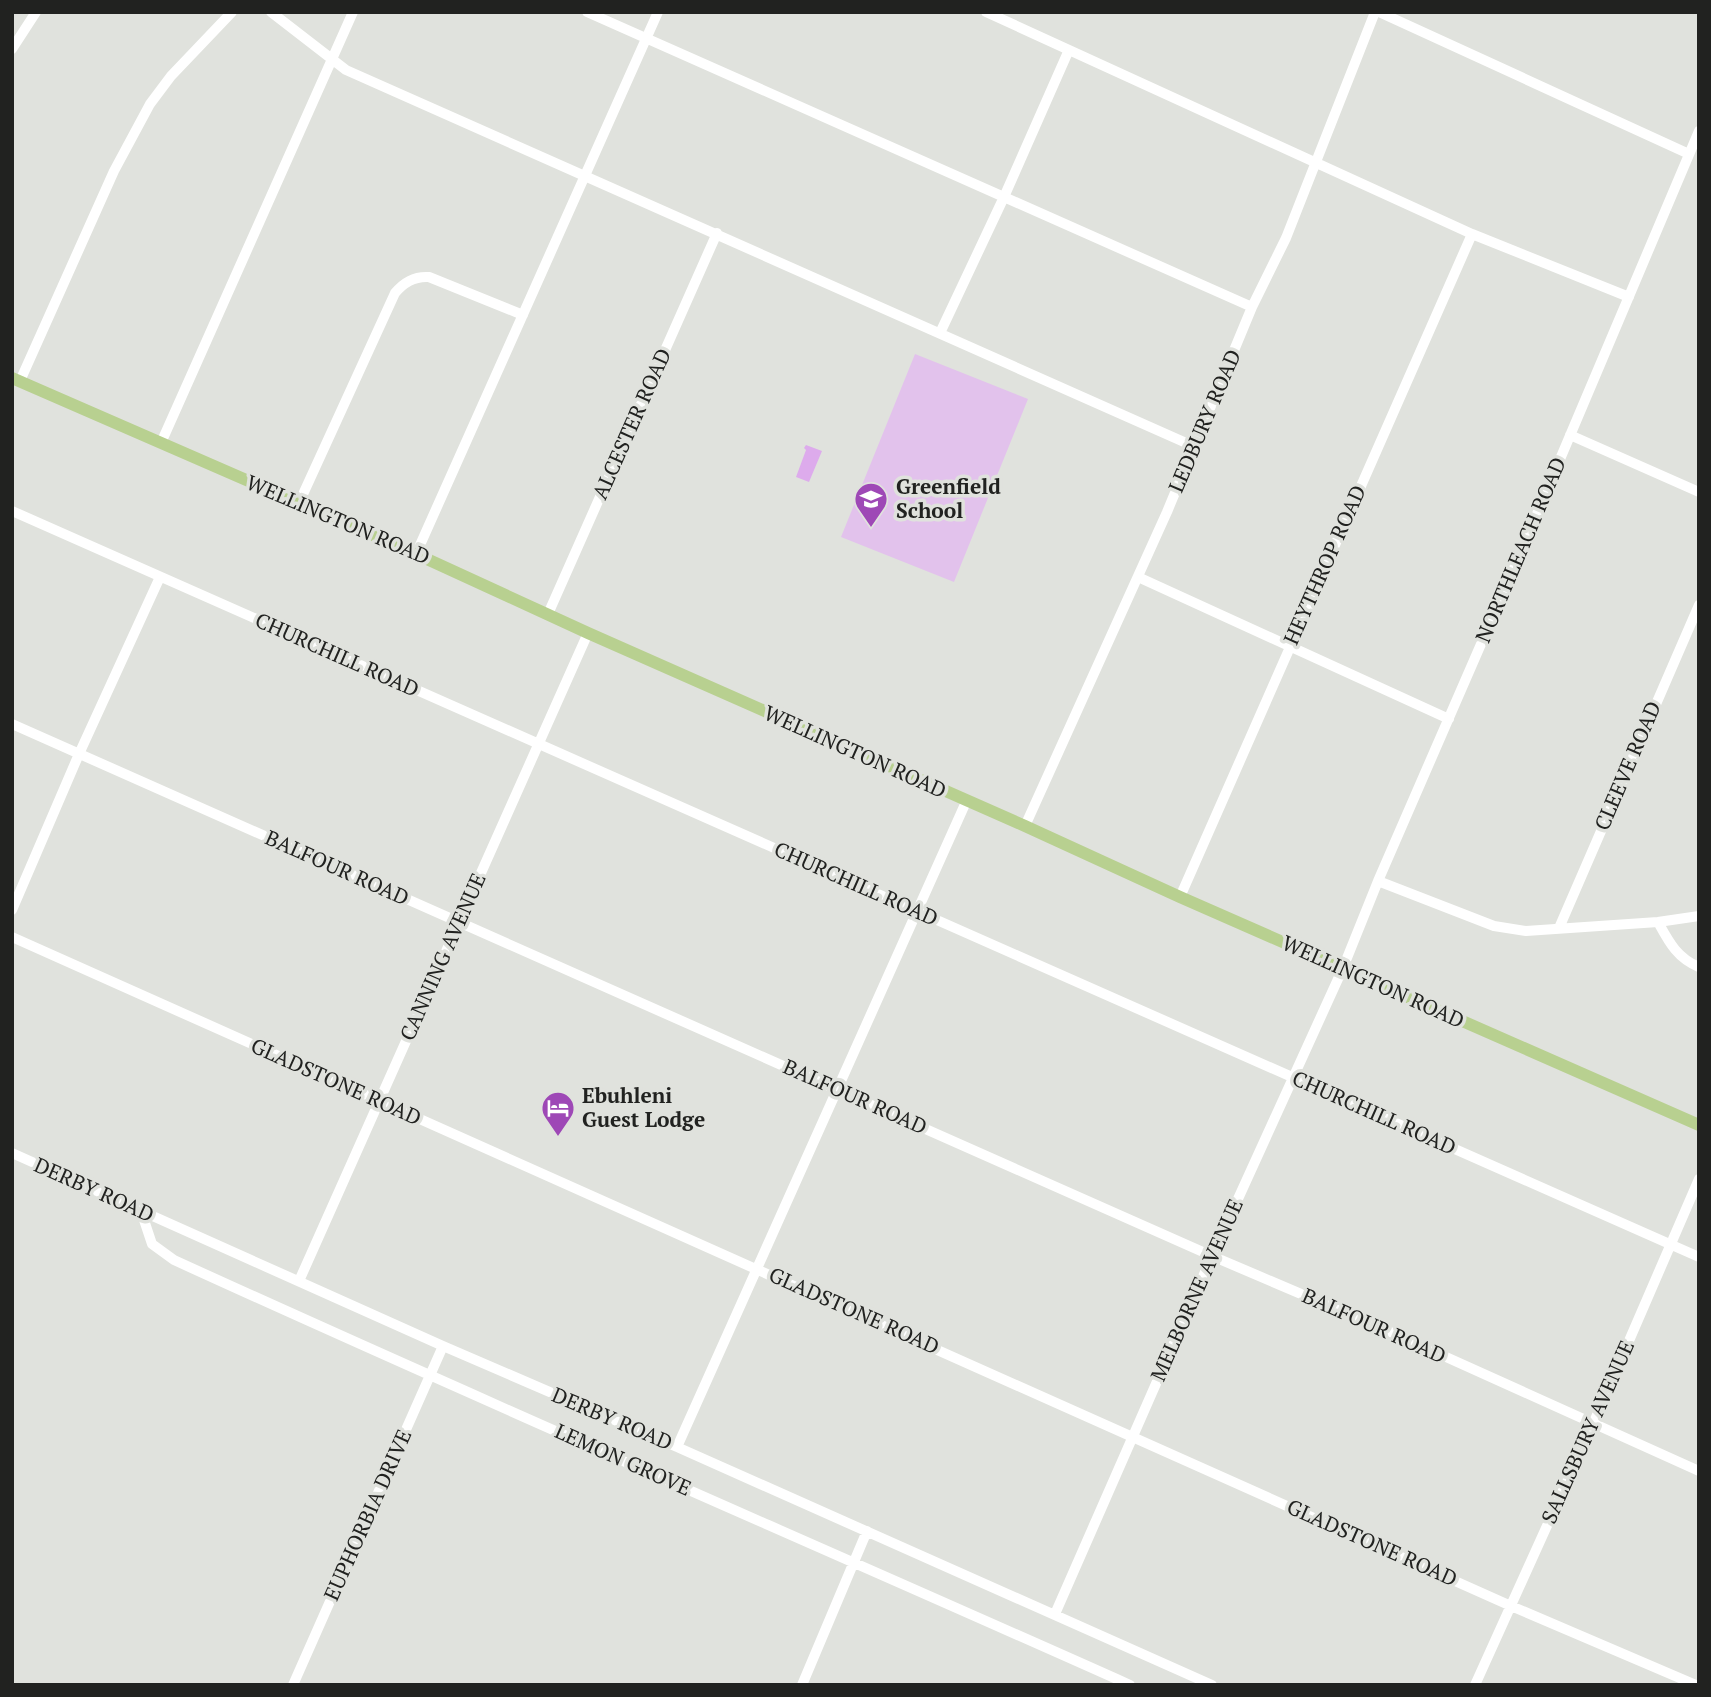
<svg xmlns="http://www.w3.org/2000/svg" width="1711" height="1697" viewBox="0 0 1711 1697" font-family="'PT Serif',serif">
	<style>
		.green { fill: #e2c2ec }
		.water { fill: #ddabec }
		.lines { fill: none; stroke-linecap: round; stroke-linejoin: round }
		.minor { stroke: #fff; stroke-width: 10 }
		.major { stroke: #b8d090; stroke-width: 12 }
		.labels { text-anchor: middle; stroke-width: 7; stroke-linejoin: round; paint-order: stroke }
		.street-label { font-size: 21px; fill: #212220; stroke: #e0e2dd }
		.poi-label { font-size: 21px; font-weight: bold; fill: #212220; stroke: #e0e2dd; text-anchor: start }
	</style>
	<rect width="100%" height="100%" fill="#e0e2dd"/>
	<path class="green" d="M915,354L1028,399L954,582L841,537Z"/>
	<path class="water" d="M806,445L822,451L809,482L796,477L806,450L804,448Z"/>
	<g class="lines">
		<path class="minor" d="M271,12L346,70L1193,446
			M587,12L1252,307
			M986,12L1472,234L1629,297
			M1379,12L1689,154
			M12,49L36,12
			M940,333L1004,197L1068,52
			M20,381L114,171L150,104L171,76L232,12
			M1570,435L1699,492
			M161,443L353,12
			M299,503L395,293C404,282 415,276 429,277L523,315
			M12,511L1699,1257
			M416,554L658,12
			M1138,577L1449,719
			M548,614L717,233
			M12,724L1212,1256L1395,1334L1699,1471
			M1025,826L1167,512L1252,307L1286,238L1375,12
			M1378,881L1494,926L1526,931L1658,922L1699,916
			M1180,897L1472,234
			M12,910L79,754L160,577
			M1658,922C1669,942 1677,958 1699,967
			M1559,928L1699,605
			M12,937L1511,1606L1696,1685
			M12,1153L443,1346L677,1447L1212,1685
			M141,1211L152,1244L174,1260C491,1405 812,1543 1130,1685
			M299,1281L588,633
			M677,1447L966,802
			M1055,1614L1212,1256L1343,968L1378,881L1508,582L1699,131
			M293,1685L443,1346
			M802,1685L867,1531
			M1475,1685L1593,1424L1699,1179"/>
		<path class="major" d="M12,378L416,554L588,633L1025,826L1180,897L1699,1125"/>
	</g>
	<defs>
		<symbol id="school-pin" viewBox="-11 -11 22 30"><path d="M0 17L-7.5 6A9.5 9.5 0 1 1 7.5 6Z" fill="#9e48b6" stroke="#e0e2dd"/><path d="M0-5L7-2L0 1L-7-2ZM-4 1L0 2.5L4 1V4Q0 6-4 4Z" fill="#fff"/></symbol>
		<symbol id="hotel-pin" viewBox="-11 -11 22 30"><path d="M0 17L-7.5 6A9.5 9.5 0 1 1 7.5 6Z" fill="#9e48b6" stroke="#e0e2dd"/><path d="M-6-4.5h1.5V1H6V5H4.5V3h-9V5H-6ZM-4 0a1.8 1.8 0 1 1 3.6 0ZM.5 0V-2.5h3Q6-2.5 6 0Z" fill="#fff"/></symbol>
	</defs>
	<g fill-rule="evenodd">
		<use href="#school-pin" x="852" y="480" width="38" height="52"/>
		<use href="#hotel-pin" x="539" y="1089" width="38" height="52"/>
	</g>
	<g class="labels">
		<g class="street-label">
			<text transform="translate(1205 421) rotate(-67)" y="7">LEDBURY ROAD</text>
			<text transform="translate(632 424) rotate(-66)" y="7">ALCESTER ROAD</text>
			<text transform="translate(338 520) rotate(23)" y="7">WELLINGTON ROAD</text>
			<text transform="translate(1521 550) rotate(-67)" y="7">NORTHLEACH ROAD</text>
			<text transform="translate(1325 565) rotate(-66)" y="7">HEYTHROP ROAD</text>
			<text transform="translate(337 655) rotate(24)" y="7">CHURCHILL ROAD</text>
			<text transform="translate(855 752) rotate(24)" y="7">WELLINGTON ROAD</text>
			<text transform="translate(1628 766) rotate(-67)" y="7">CLEEVE ROAD</text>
			<text transform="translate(337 868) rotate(24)" y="7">BALFOUR ROAD</text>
			<text transform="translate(856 884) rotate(24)" y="7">CHURCHILL ROAD</text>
			<text transform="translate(443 957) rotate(-66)" y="7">CANNING AVENUE</text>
			<text transform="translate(1373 982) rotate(24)" y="7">WELLINGTON ROAD</text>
			<text transform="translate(336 1082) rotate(24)" y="7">GLADSTONE ROAD</text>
			<text transform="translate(855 1097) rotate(24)" y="7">BALFOUR ROAD</text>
			<text transform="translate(1374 1113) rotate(24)" y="7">CHURCHILL ROAD</text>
			<text transform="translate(94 1190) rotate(24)" y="7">DERBY ROAD</text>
			<text transform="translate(1197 1290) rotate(-66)" y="7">MELBORNE AVENUE</text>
			<text transform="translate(854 1311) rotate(24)" y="7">GLADSTONE ROAD</text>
			<text transform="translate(1374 1326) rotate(24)" y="7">BALFOUR ROAD</text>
			<text transform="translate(612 1419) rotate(23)" y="7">DERBY ROAD</text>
			<text transform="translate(1588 1432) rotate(-66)" y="7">SALLSBURY AVENUE</text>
			<text transform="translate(623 1460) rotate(24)" y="7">LEMON GROVE</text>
			<text transform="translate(368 1515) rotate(-66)" y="7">EUPHORBIA DRIVE</text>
			<text transform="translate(1372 1543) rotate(24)" y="7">GLADSTONE ROAD</text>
		</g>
		<g class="poi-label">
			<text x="896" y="494">Greenfield<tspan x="896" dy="24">School</tspan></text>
			<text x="582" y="1103">Ebuhleni<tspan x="582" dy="24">Guest Lodge</tspan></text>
		</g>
	</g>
	<rect width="1711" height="1697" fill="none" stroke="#212220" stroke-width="28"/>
</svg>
